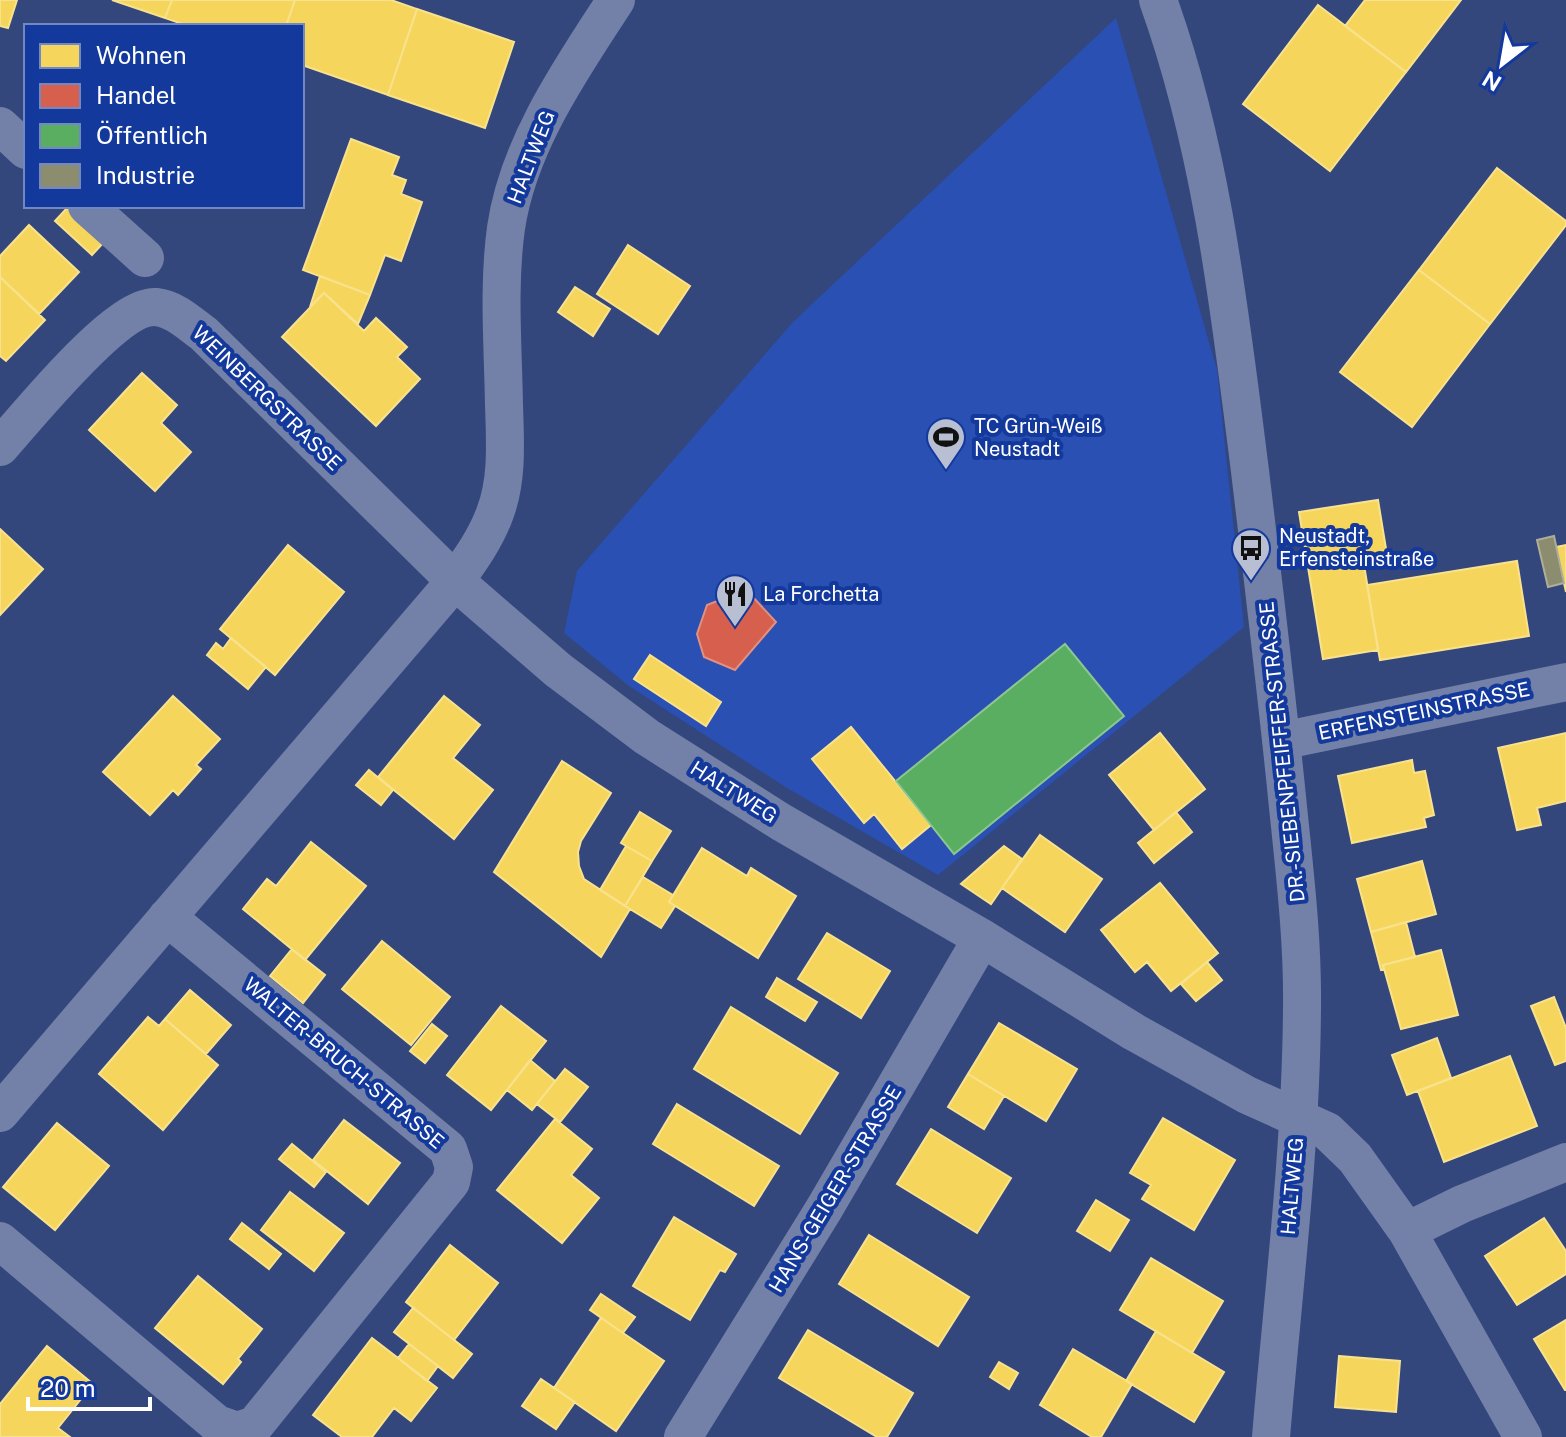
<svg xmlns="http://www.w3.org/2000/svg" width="1566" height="1437" viewBox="0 0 1566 1437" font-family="'Public Sans',sans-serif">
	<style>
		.green { fill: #2950b2 }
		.homes { fill: #f6d55c; stroke: #f9e28d; stroke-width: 2 }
		.shops { fill: #d6604d; stroke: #e29082; stroke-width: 2 }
		.public { fill: #5aae61; stroke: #8cc690; stroke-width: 2 }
		.industry { fill: #8c8c6e; stroke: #aeae9a; stroke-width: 2 }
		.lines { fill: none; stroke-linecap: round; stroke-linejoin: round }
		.minor { stroke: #7380a7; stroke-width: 38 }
		.labels { text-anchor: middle; stroke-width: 8; stroke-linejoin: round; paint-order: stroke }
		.street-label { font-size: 20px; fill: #fff; stroke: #14399c }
		.poi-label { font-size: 20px; fill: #fff; stroke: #14399c; text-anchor: start }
	</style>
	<rect width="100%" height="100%" fill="#33477d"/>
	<path class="green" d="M1116,18L1217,370L1244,627L938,875L787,788L629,686L564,633L577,571L793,322Z"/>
	<path class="homes" d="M0,0H17L8,28L0,26Z
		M112,0H172L165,18Z
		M172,0H295L286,26H188L165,18Z
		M295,0H391L417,9L388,95L302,65V26H286Z
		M1365,0H1461L1406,72L1345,26Z
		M1318,5L1406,72L1330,171L1243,104Z
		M417,9L514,42L485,128L388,95Z
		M351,139L399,157L392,175L406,180L401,194L422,202L401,261L385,255L370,295L303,270Z
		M1497,168L1566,221V225L1490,324L1419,270Z
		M69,206L105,241L92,255L55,221Z
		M29,225L79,272L39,314L0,277V256Z
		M628,245L690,286L658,334L597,294Z
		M1419,270L1490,324L1412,427L1340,372Z
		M320,276L370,295L358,324L324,293L310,307Z
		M0,277L45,320L6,361L0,356Z
		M575,287L610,309L593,336L558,312Z
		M324,293L364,331L376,318L407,347L397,357L420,379L376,426L282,337Z
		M142,373L177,405L161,423L191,452L155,491L89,430Z
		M1378,500L1388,561L1364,565L1378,650L1323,659L1299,512Z
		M0,529L43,569L0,615Z
		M288,545L344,592L275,675L220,629Z
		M1566,545V592L1556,547Z
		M1517,561L1529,636L1380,660L1367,585Z
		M231,638L266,667L248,689L207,655L216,643L223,649Z
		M650,655L721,702L706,726L634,679Z
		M173,696L220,739L196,765L201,769L178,795L173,790L150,815L103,772Z
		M444,696L480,725L453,758L493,790L454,839L378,777Z
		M851,727L931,825L902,849L874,814L864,823L812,759Z
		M1160,733L1205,789L1154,830L1109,775Z
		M1566,733V801L1537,808L1541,825L1517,830L1498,748Z
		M1412,760L1414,773L1425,771L1434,815L1424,818L1426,827L1352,843L1338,776Z
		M562,761L611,793L581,841L578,852L579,866L584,879L630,909L601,957L494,872Z
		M369,770L393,790L381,805L356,785Z
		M640,812L671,831L652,861L621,843Z
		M1176,812L1192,832L1154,863L1138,843Z
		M1040,835L1102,879L1065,932L1002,888Z
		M311,842L366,886L305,960L243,909L267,879L276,886Z
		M626,846L652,861L625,906L600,890Z
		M1004,846L1022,859L991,904L961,884Z
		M702,848L747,876L751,868L796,896L758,958L669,902Z
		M1422,861L1436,914L1371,932L1357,879Z
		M643,877L673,895L669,902L675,906L661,928L625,906Z
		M1160,883L1218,953L1171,991L1147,962L1135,972L1101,930Z
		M1406,922L1415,957L1383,965L1384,969L1381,970L1371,932Z
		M827,933L890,971L861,1018L798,979Z
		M382,941L450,997L411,1045L342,989Z
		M292,949L325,975L303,1003L270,976Z
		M1441,950L1458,1015L1401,1029L1383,965Z
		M1207,962L1222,980L1196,1001L1181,984Z
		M777,978L817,1002L805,1021L766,997Z
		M190,990L231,1025L206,1054L165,1019Z
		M1554,997L1566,1028V1061L1555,1065L1531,1006Z
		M501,1006L546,1041L491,1110L447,1075Z
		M731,1007L838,1073L800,1134L694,1069Z
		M148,1017L159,1026L165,1019L218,1065L163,1130L99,1074Z
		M999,1023L1077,1069L1046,1121L968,1074Z
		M432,1024L447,1036L425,1063L410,1051Z
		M1437,1038L1451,1078L1407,1095L1392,1055Z
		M1510,1056L1537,1126L1444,1162L1418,1091Z
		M530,1060L555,1081L532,1110L507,1090Z
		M565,1069L588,1087L560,1122L537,1104Z
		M968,1074L1004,1096L984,1129L948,1107Z
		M677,1104L779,1166L754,1206L653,1144Z
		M1163,1118L1235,1160L1194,1230L1142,1199L1151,1185L1130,1173Z
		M555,1119L592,1149L571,1175L599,1198L562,1243L497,1190Z
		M344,1120L400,1163L368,1204L313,1160Z
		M57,1123L109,1166L55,1230L3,1187Z
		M931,1129L1011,1178L977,1233L897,1184Z
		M292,1144L326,1172L314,1187L279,1159Z
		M290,1192L344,1233L314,1271L261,1230Z
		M1096,1200L1129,1220L1110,1251L1077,1231Z
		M674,1217L736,1254L725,1272L720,1270L690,1320L633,1286Z
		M1544,1218L1566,1251V1274L1517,1305L1485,1256Z
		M242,1223L281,1254L269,1269L230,1239Z
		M869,1235L969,1297L938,1346L839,1284Z
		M450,1245L498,1283L454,1340L406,1302Z
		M1151,1258L1223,1301L1192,1353L1120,1310Z
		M198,1276L262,1329L238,1359L241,1362L223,1384L155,1328Z
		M601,1294L635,1317L623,1333L590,1310Z
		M413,1308L472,1354L453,1378L394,1332Z
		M601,1318L664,1361L616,1431L554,1388Z
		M1566,1320V1390H1565L1534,1339Z
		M808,1330L913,1393L887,1437H877L779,1378Z
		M1156,1331L1224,1372L1194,1422L1126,1381Z
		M372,1338L437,1388L411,1421L394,1408L372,1437H342L313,1415Z
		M409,1344L438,1366L427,1381L398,1358Z
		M47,1346L93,1384L58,1428L70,1437H0V1404Z
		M1073,1349L1132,1384L1101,1437H1092L1040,1405Z
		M1339,1356L1400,1361L1396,1412L1335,1407Z
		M999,1362L1018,1373L1009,1389L990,1377Z
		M541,1379L575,1402L556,1429L522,1406Z"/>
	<path class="shops" d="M738,581L776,622L735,670L704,657L697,634L707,605L720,600Z"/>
	<path class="public" d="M1065,644L1124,716L954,854L896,781Z"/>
	<path class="industry" d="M1554,536L1564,583L1548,587L1537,540Z"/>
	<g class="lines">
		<path class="minor" d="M1158,0C1212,150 1230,313 1250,471C1263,580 1276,688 1287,797C1294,867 1303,938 1302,1008C1301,1151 1283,1294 1271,1437
			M0,126L26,150
			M87,206L145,258
			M0,447C27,417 117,304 156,307C175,309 190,324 204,334L455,581L558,670L647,737L781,822L982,938L1134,1032L1247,1095L1327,1131L1355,1158L1407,1231L1523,1437
			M1281,741L1566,682
			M0,1113L455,581C471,559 486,538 495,513C508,479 505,440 504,405C503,346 498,286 506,228C518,145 571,69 616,0
			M1407,1231L1462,1204L1566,1162
			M0,1241L217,1424L237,1431L255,1425L451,1182L454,1167L448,1149L167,917
			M683,1437L824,1209L982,938"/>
	</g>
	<defs>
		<symbol id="stadium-pin" viewBox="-11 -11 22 30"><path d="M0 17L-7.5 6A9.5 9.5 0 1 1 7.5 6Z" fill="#b8bfd2" stroke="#14399c"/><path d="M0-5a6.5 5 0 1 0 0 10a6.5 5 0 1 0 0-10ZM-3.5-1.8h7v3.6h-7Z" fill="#111"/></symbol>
		<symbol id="bus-pin" viewBox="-11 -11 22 30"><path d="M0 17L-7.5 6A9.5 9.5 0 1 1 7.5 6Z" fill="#b8bfd2" stroke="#14399c"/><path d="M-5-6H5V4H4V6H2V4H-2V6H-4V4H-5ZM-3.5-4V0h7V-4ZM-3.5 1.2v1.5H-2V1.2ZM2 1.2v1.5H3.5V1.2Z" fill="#111"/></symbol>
		<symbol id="restaurant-pin" viewBox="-11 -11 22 30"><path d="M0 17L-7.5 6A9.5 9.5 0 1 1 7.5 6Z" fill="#b8bfd2" stroke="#14399c"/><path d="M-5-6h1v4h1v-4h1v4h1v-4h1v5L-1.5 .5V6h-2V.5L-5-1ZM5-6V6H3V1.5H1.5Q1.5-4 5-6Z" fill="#111"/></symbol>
	</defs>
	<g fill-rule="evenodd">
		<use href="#stadium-pin" x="924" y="415" width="44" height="60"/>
		<use href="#bus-pin" x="1229" y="526" width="44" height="60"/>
		<use href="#restaurant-pin" x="713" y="572" width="44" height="60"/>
	</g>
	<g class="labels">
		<g class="street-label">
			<text transform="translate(531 157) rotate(-69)" y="7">HALTWEG</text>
			<text transform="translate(267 398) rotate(44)" y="7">WEINBERGSTRASSE</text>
			<text transform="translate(1424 711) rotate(-12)" y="7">ERFENSTEINSTRASSE</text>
			<text transform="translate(1282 752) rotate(-96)" y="7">DR.-SIEBENPFEIFFER-STRASSE</text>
			<text transform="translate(734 792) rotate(32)" y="7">HALTWEG</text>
			<text transform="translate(344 1063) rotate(40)" y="7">WALTER-BRUCH-STRASSE</text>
			<text transform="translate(1292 1186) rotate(-85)" y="7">HALTWEG</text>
			<text transform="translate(835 1189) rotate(-59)" y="7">HANS-GEIGER-STRASSE</text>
		</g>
		<g class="poi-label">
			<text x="974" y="433">TC Grün-Weiß<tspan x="974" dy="23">Neustadt</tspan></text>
			<text x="1279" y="543">Neustadt,<tspan x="1279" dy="23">Erfensteinstraße</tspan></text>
			<text x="763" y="601">La Forchetta</text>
		</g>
	</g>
	<rect x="24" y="24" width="280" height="184" fill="#14399c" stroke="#7288c4" stroke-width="2"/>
	<rect x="40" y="44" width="40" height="24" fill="#f6d55c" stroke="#7288c4" stroke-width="2"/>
	<text x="96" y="64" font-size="24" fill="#ffffff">Wohnen</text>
	<rect x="40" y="84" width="40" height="24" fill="#d6604d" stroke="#7288c4" stroke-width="2"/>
	<text x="96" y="104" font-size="24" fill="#ffffff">Handel</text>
	<rect x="40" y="124" width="40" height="24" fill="#5aae61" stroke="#7288c4" stroke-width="2"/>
	<text x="96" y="144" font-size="24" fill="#ffffff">Öffentlich</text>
	<rect x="40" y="164" width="40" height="24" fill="#8c8c6e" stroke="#7288c4" stroke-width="2"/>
	<text x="96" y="184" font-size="24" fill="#ffffff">Industrie</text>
	<g transform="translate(1502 64) rotate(211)" stroke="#14399c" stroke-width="6" paint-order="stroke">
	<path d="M0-6L14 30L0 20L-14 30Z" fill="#ffffff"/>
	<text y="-12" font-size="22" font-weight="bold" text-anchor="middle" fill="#ffffff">N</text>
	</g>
	<path d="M28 1397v12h122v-12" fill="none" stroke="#ffffff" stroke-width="4"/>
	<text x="40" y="1397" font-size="24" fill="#ffffff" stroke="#14399c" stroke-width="6" paint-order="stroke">20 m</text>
</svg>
